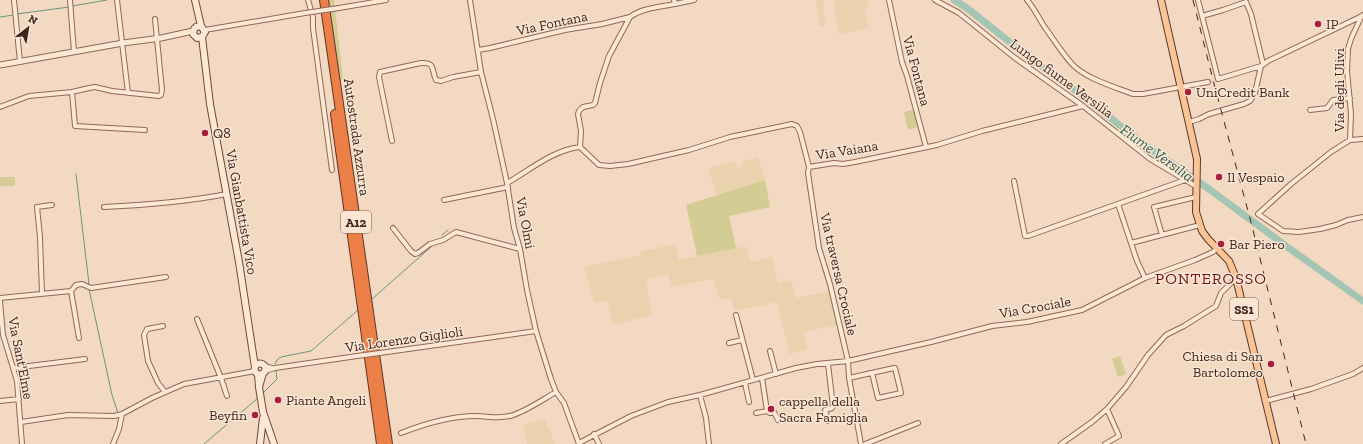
<svg xmlns="http://www.w3.org/2000/svg" width="1363" height="444" viewBox="0 0 1363 444" font-family="'Zilla Slab',serif">
	<style>
		.farmland { fill: #ead2ae }
		.green { fill: #d3cc94 }
		.lines { fill: none; stroke-linecap: round; stroke-linejoin: round }
		.stream { stroke: #6a9580; stroke-width: 1 }
		.river { stroke: #a4c5b4; stroke-width: 7 }
		.minor-casing { stroke: #8f6856; stroke-width: 6 }
		.tertiary-casing { stroke: #8f6856; stroke-width: 7 }
		.secondary-casing { stroke: #714939; stroke-width: 8 }
		.primary-casing { stroke: #5d372b; stroke-width: 8 }
		.motorway-casing { stroke: #5d372b; stroke-width: 10 }
		.minor { stroke: #fde8d6; stroke-width: 4 }
		.tertiary { stroke: #fde8d6; stroke-width: 5 }
		.secondary { stroke: #fde8d6; stroke-width: 6 }
		.primary { stroke: #fbc495; stroke-width: 6 }
		.motorway { stroke: #ec7f48; stroke-width: 8 }
		.rail { stroke: #3d251c; stroke-width: 1; stroke-dasharray: 7 7; stroke-linecap: butt }
		.minor-bridge-casing { stroke: #8f6856; stroke-width: 6; stroke-linecap: butt }
		.minor-bridge { stroke: #fde8d6; stroke-width: 4 }
		.poi-dot { fill: #a61f3e; stroke: #f9e5d2; stroke-width: 1.5 }
		.labels { text-anchor: middle; stroke-width: 3; stroke-linejoin: round; paint-order: stroke }
		.shield { fill: #f9e5d2; stroke: #755f53; stroke-width: 1 }
		.shield-label { font-size: 13px; font-weight: bold; fill: #3d251c }
		.street-label { font-size: 14px; fill: #3d251c; stroke: #f9e5d2 }
		.poi-label { font-size: 14px; fill: #3d251c; stroke: #f9e5d2; text-anchor: start }
		.water-label { font-size: 15px; font-style: italic; fill: #2a5f4f; stroke: #f9e5d2 }
		.quarter-label { font-size: 16px; letter-spacing: 1px; fill: #6f1618; stroke: #f9e5d2 }
	</style>
	<rect width="100%" height="100%" fill="#f3d9c1"/>
	<path class="farmland" d="M816,0H823L825,26H820Z
		M833,0H867L868,6L864,7L869,28L839,35Z
		M758,157L765,180L717,195L708,168L735,161L737,168L743,166L742,161Z
		M675,244L679,260L746,246L751,262L772,257L778,283L791,280L796,298L830,291L837,325L803,332L807,350L789,354L777,302L734,311L731,297L721,300L719,298L714,279L671,287L668,274L646,280L652,315L613,325L607,300L594,303L584,267L641,255L640,252Z
		M545,419L555,444H527L523,425Z"/>
	<path class="green" d="M328,0H334L343,79L340,81Z
		M914,109L918,127L908,130L904,112Z
		M0,177H15V186H0Z
		M765,180L770,207L729,216L736,248L697,256L686,205Z
		M1120,356L1126,374L1118,377L1112,359Z"/>
	<g class="lines">
		<path class="stream" d="M72,6L107,0
			M17,14L69,7
			M0,17L14,15
			M76,174L89,284
			M442,235L448,230
			M89,289L112,395L118,413
			M372,299L432,246
			M275,364L277,360L281,357L311,351L358,310
			M263,393L277,379L276,371
			M204,444L258,398"/>
		<path class="river" d="M954,0L967,8L1027,56L1083,96L1142,143L1209,189L1286,246L1363,301"/>
		<defs>
			<path id="minor" d="M14,0L20,62
				M70,0L74,52
				M117,0L128,93
				M308,0L313,17V28L332,170
				M470,0L481,72L493,119L507,183L514,228L520,249L527,290L536,331L551,379L556,392L564,403L579,444
				M889,0L902,62L907,76L926,147
				M935,0L959,13L1015,58L1083,106L1150,159L1197,187
				M1027,0C1035,9 1039,19 1046,29C1054,40 1062,53 1072,64C1086,79 1115,87 1133,94H1143L1208,82
				M1198,0L1218,79L1261,66L1268,61L1360,17L1363,15
				M675,4L694,0
				M339,8L386,0
				M1202,16L1223,10L1246,2L1251,14L1263,64
				M205,30L305,13
				M478,50L490,48L565,30L602,24L630,17
				M72,92L75,126L145,130
				M0,107L29,96L72,92L89,88L95,87L112,91L159,96L161,95L162,90L155,19
				M1310,110L1327,108L1333,100L1350,98
				M1189,122L1199,119L1209,114L1244,104L1250,101L1255,93L1261,66
				M1363,139L1350,140L1331,152L1291,184L1258,214L1283,231L1299,232L1320,229L1336,225L1348,220L1363,217
				M1350,140L1351,114L1347,71L1348,49L1351,39L1361,17
				M392,141L379,77L380,72L421,63C436,62 431,70 436,80L441,81L453,77L481,72
				M580,147L599,165L610,166L628,164L689,150L730,137L792,124L797,126L800,132L809,167L834,163L843,164L855,162L937,145L982,131L1083,106
				M809,167L808,173L819,248L830,284L848,361L931,342L992,326L1027,322L1082,310L1145,278L1195,260L1213,252L1217,248
				M1014,181L1025,236H1028L1185,180
				M507,183C530,170 553,150 580,147L581,131L578,114L579,111L583,107L593,105L595,103L600,83L609,56L630,17C642,8 660,7 675,4L674,0
				M444,200L508,187
				M1118,204L1137,261L1145,278
				M104,207C146,205 186,202 227,194
				M393,228L411,251L415,254L418,253L430,244L443,240L456,232L520,249
				M1162,235L1154,207L1196,197
				M1131,243L1200,225
				M71,291L79,338
				M42,294L40,237L37,207L52,205
				M0,298L71,291L76,285L82,284L91,288L166,277
				M0,301L3,335L17,381L22,444
				M736,315L753,380
				M197,319L221,378L227,396
				M163,326L147,329L144,335L148,361L158,383L165,392
				M729,343L742,340
				M770,351L776,374
				M387,352L536,331
				M828,364L833,406L832,408L825,410L828,421
				M264,366L272,368
				M13,368L85,359
				M265,371L275,368L357,356
				M849,378L894,368H895L901,393L878,398L872,373
				M745,383L749,402
				M700,395L706,418L709,444
				M0,401L19,399
				M1266,401L1311,389L1353,374L1363,368
				M767,411L770,413L774,412L778,420
				M756,413L767,411L762,378
				M21,422L68,415L114,416L122,414L152,398L184,384L255,371
				M401,433C424,424 451,416 476,416C487,416 498,419 510,416C525,412 542,400 556,392
				M594,434L599,444
				M579,443L631,416L668,402L700,395L796,368L817,364L848,361L849,378L861,444
				M113,444L119,429L122,414
				M865,444L918,423
				M1061,444L1092,422L1107,409L1126,387L1148,355L1166,335L1184,326L1216,306L1221,293L1236,278
				M1105,444L1119,436L1107,409"/>
			<path id="tertiary" d="M0,65L123,43L161,38L193,31"/>
			<path id="secondary" d="M195,0L201,26L205,32L202,37L197,38L193,34L194,29L196,27L201,26
				M202,37L210,104L239,262L255,367
				M254.5 369a5.5 5.5 0 1 1 11 0a5.5 5.5 0 1 1-11 0Z
				M258,374L259,387L263,373
				M259,387L263,412L274,444
				M260,444L263,418"/>
			<path id="primary" d="M1161,0L1197,159L1196,212L1202,231L1208,239L1229,261L1236,278L1276,444"/>
			<path id="motorway" d="M324,0L388,444
				M335,114L381,444"/>
		</defs>
		<use href="#minor" class="minor-casing"/>
		<use href="#tertiary" class="tertiary-casing"/>
		<use href="#secondary" class="secondary-casing"/>
		<use href="#primary" class="primary-casing"/>
		<use href="#motorway" class="motorway-casing"/>
		<use href="#minor" class="minor"/>
		<use href="#tertiary" class="tertiary"/>
		<use href="#secondary" class="secondary"/>
		<use href="#primary" class="primary"/>
		<use href="#motorway" class="motorway"/>
		<path class="rail" d="M1193,0L1213,80L1252,226L1306,444"/>
		<defs>
			<path id="minor-bridge" d="M305,13L339,8
				M357,356L387,352"/>
		</defs>
		<use href="#minor-bridge" class="minor-bridge-casing"/>
		<use href="#minor-bridge" class="minor-bridge"/>
	</g>
	<g class="poi-dot">
		<circle cx="1318" cy="24" r="4"/>
		<circle cx="1188" cy="92" r="4"/>
		<circle cx="205" cy="133" r="4"/>
		<circle cx="1219" cy="177" r="4"/>
		<circle cx="1221" cy="244" r="4"/>
		<circle cx="1271" cy="364" r="4"/>
		<circle cx="278" cy="400" r="4"/>
		<circle cx="771" cy="409" r="4"/>
		<circle cx="255" cy="415" r="4"/>
	</g>
	<g class="labels">
		<g class="shield">
			<rect x="341" y="211" width="30" height="22" rx="3"/>
			<rect x="1230" y="298" width="28" height="22" rx="3"/>
		</g>
		<g class="shield-label">
			<text x="356" y="227">A12</text>
			<text x="1244" y="314">SS1</text>
		</g>
		<g class="street-label">
			<text transform="translate(552 23) rotate(-12)" y="5">Via Fontana</text>
			<text transform="translate(917 71) rotate(75)" y="5">Via Fontana</text>
			<text transform="translate(1062 78) rotate(36)" y="5">Lungo fiume Versilia</text>
			<text transform="translate(1339 90) rotate(-90)" y="5">Via degli Ulivi</text>
			<text transform="translate(357 137) rotate(82)" y="5">Autostrada Azzurra</text>
			<text transform="translate(847 150) rotate(-9)" y="5">Via Vaiana</text>
			<text transform="translate(242 212) rotate(80)" y="5">Via Gianbattista Vico</text>
			<text transform="translate(526 223) rotate(79)" y="5">Via Olmi</text>
			<text transform="translate(839 274) rotate(77)" y="5">Via traversa Crociale</text>
			<text transform="translate(1035 307) rotate(-10)" y="5">Via Crociale</text>
			<text transform="translate(404 339) rotate(-8)" y="5">Via Lorenzo Giglioli</text>
			<text transform="translate(21 358) rotate(79)" y="5">Via Sant'Elme</text>
		</g>
		<g class="poi-label">
			<text x="1326" y="29">IP</text>
			<text x="1196" y="97">UniCredit Bank</text>
			<text x="213" y="138">Q8</text>
			<text x="1227" y="182">Il Vespaio</text>
			<text x="1229" y="249">Bar Piero</text>
			<text x="1263" y="361" text-anchor="end">Chiesa di San<tspan x="1263" dy="16">Bartolomeo</tspan></text>
			<text x="286" y="405">Piante Angeli</text>
			<text x="779" y="406">cappella della<tspan x="779" dy="16">Sacra Famiglia</tspan></text>
			<text x="247" y="420" text-anchor="end">Beyfin</text>
		</g>
		<g class="water-label">
			<text transform="translate(1157 153) rotate(36)" y="5">Fiume Versilia</text>
		</g>
		<g class="quarter-label">
			<text x="1211" y="284">PONTEROSSO</text>
		</g>
	</g>
	<g transform="translate(28 28) rotate(31)" stroke="#f9e5d2" stroke-width="3" paint-order="stroke">
	<path d="M0-3L7 15L0 10L-7 15Z" fill="#3d251c"/>
	<text y="-6" font-size="11" font-weight="bold" text-anchor="middle" fill="#3d251c">N</text>
	</g>
</svg>
